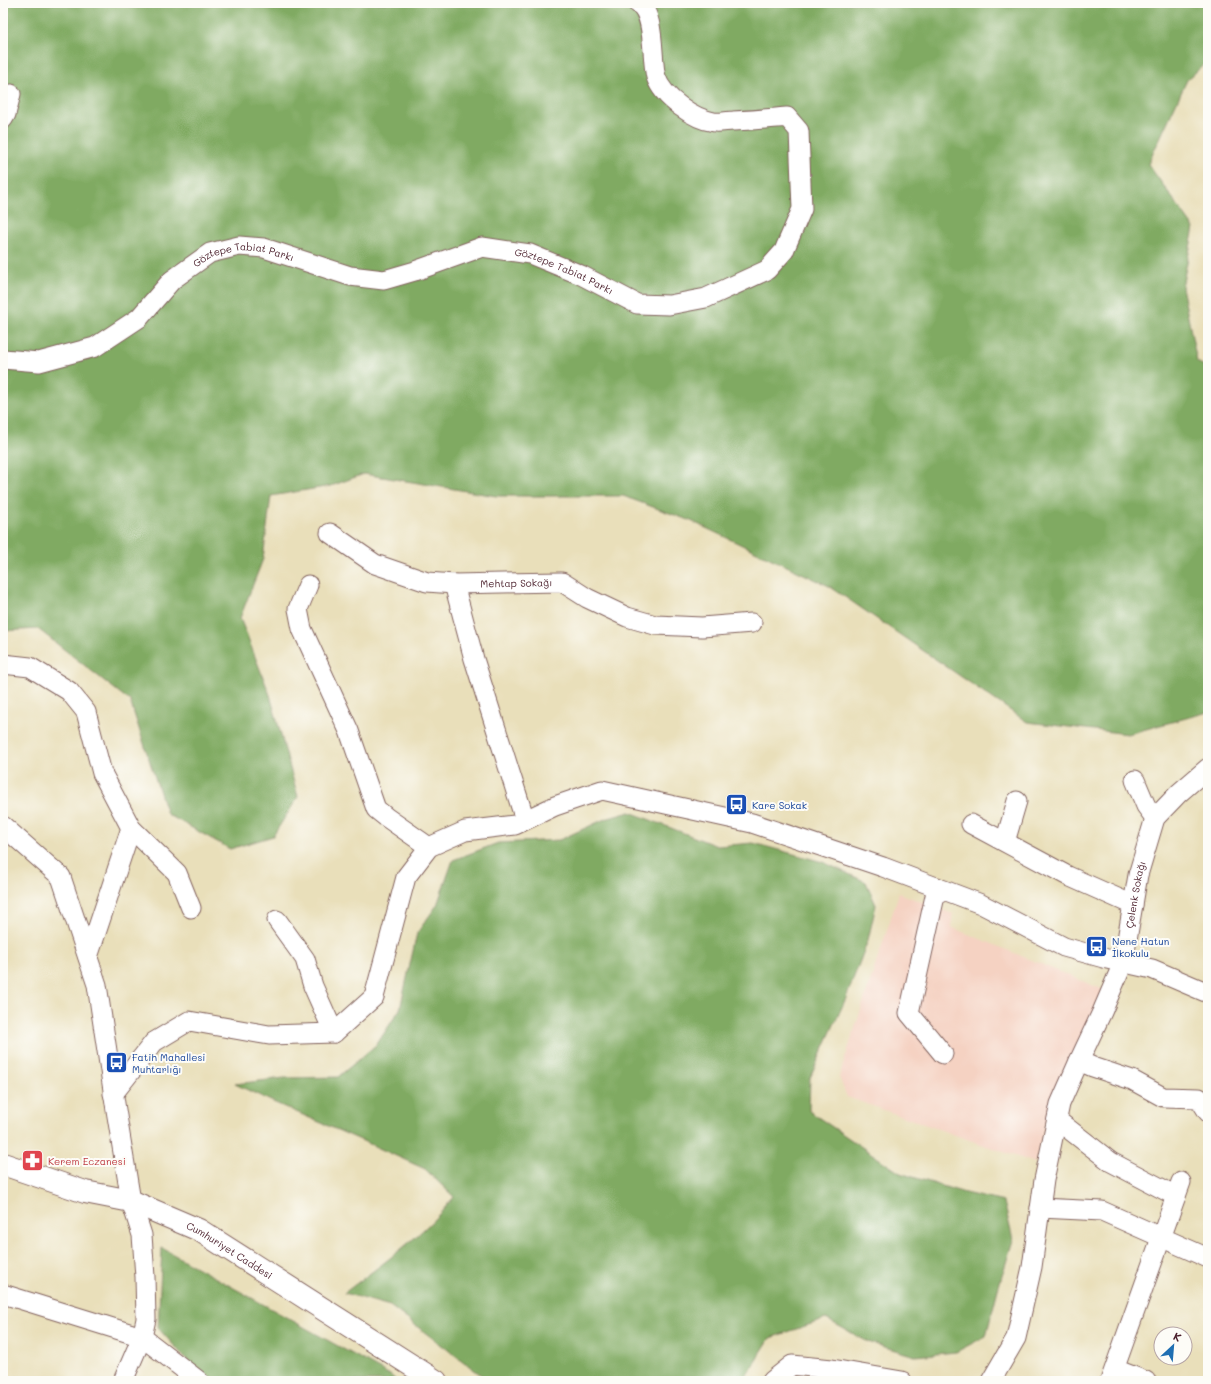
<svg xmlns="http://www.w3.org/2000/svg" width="1211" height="1384" viewBox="0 0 1211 1384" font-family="Mali,sans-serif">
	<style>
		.built { fill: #f5d2c2 }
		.forest { fill: #80aa62; stroke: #656446 }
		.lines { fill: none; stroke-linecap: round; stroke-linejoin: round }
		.minor-casing { stroke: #82625d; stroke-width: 21 }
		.major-casing { stroke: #82625d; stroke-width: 24 }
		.minor { stroke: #fff; stroke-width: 19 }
		.major { stroke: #fff; stroke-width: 22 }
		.labels { text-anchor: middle; stroke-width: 4; stroke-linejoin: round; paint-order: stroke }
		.street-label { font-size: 10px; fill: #4a1f2b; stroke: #fdfcf7 }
		.transit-label { font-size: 10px; fill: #164399; stroke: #fdfcf7; text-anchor: start }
		.health-label { font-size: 10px; fill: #be3a42; stroke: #fdfcf7; text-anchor: start }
	</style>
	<rect width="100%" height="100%" fill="#fdfcf7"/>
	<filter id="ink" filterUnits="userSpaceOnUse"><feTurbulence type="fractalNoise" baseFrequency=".025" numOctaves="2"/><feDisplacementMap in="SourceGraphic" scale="8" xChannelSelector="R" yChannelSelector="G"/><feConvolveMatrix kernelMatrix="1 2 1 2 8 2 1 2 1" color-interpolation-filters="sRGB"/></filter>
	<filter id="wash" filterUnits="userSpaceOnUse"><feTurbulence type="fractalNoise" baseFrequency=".012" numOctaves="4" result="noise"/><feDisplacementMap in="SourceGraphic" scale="16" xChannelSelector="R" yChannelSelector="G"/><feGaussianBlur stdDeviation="0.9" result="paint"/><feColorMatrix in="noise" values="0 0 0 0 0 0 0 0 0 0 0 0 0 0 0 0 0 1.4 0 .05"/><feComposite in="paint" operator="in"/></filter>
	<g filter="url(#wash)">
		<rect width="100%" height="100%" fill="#e9dfba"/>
		<path class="built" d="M899,893L953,914L951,927L1104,990L1046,1119L1035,1163L847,1097L839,1077Z"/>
		<path class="forest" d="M3,3H1208V61L1187,80L1148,164L1194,228L1182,287L1197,362L1208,368V712L1128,734L1027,722L829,586L691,521L623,496H496L364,474L331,486L271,496L263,559L240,618L270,695L298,797L273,836L230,849L167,814L130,701L38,629L3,631Z
			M630,812L717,846L753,843L823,862L866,882L876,905L868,940L846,998L810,1078L809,1111L900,1173L965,1193L1004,1202L1013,1240L998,1289L986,1336L956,1352L915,1356L868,1342L826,1319L770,1338L743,1381H489L390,1306L344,1293C382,1264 424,1235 454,1197L425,1169L372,1145L273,1102L235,1084L284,1078L338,1077L377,1044L400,1009L417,933L437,905L453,860L498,843L559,840L605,819Z
			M162,1248L390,1375L397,1381H206L158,1328Z"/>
	</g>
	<g filter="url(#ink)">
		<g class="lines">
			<defs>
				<g id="minor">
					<path d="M3,100L11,94L6,114L3,119"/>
					<path id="s1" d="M3,359L39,362L95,347L139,318L172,280L210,253L239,246L264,248L350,276L384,280L415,271L482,247L530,254L581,275L637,304L669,305L706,298L767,270L784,251L786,246L802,209L799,131L787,117C769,119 751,120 733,121C727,121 720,123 714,122C694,119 663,98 656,77C651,60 656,11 637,3"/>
					<path id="s2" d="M330,533L375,564L427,582L454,584L562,582L587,598L627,617L655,625L702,627L752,623"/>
					<path d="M454,584L474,659L525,820"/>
					<path d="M308,585L298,609L302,629L349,731L376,809L386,817L429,847"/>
					<path d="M3,664L30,667L69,691L86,712L102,773L131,828L177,873L191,908"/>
					<path d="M1135,780L1146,806L1155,818"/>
					<path d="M971,824L1068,876L1133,905"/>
					<path d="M3,826L61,877L97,985L116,1110L131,1201L142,1235L145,1277L146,1319L142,1337L123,1381"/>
					<path d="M1005,842L1017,801"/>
					<path d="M937,887L909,1013L943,1054"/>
					<path d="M277,920L305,959L313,986L334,1033"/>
					<path d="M88,957L131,828"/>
					<path d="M1079,1061L1093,1067L1132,1080L1163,1097L1199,1098L1208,1112"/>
					<path d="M113,1094L154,1042L189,1021L269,1035L334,1033L374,997L406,877L429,847L465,831L515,825L555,806L602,790L752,823L883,867L981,904L1064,947L1107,959L1152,969L1208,993"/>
					<path d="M1057,1120L1111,1162L1176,1196"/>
					<path d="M1040,1208L1102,1211L1208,1258"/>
					<path d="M3,1294L142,1337L199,1381"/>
					<path d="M1115,1369L1146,1381"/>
					<path d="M772,1381L792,1365L832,1369L902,1381"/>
					<path id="s3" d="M991,1381L1016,1338L1032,1267L1044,1180L1060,1104L1079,1061L1102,1012L1123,963L1138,875L1155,818L1179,793L1208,768"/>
					<path d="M1110,1381L1181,1182"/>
				</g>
				<g id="major">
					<path id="s4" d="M3,1164L85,1192L131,1201L199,1230L436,1381"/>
				</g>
			</defs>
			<use href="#minor" class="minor-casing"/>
			<use href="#major" class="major-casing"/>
			<use href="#minor" class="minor"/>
			<use href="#major" class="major"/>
		</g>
	</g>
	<defs>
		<symbol id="bus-square" viewBox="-11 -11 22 22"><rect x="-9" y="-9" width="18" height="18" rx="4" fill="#1a4fb4" stroke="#fdfcf7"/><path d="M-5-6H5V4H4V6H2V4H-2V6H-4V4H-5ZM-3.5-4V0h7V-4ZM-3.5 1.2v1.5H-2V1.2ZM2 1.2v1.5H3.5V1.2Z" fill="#fff"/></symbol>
		<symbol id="pharmacy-square" viewBox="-11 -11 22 22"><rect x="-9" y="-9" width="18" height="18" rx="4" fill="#e0444e" stroke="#fdfcf7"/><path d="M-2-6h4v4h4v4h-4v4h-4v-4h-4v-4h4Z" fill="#fff"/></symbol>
	</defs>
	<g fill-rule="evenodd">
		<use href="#bus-square" x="724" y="792" width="25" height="25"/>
		<use href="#bus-square" x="1084" y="934" width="25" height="25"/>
		<use href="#bus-square" x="104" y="1050" width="25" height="25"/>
		<use href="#pharmacy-square" x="20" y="1148" width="25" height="25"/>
	</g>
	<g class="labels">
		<g class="street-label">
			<text dy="4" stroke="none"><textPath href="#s1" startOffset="277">Göztepe Tabiat Parkı</textPath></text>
			<text dy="4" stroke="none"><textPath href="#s1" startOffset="613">Göztepe Tabiat Parkı</textPath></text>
			<text dy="4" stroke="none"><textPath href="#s2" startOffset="199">Mehtap Sokağı</textPath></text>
			<text dy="4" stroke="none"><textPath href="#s3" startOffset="512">Çelenk Sokağı</textPath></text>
			<text dy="4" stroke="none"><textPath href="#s4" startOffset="244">Cumhuriyet Caddesi</textPath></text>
		</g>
		<g class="transit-label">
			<text x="752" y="809">Kare Sokak</text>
			<text x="1112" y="945">Nene Hatun<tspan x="1112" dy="12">İlkokulu</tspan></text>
			<text x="132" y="1061">Fatih Mahallesi<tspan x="132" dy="12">Muhtarlığı</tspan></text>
		</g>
		<g class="health-label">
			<text x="48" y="1165">Kerem Eczanesi</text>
		</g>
	</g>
	<rect width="1211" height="1384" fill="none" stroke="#fdfcf7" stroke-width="16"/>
	<g transform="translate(1173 1346) rotate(26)"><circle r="19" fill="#fdfcf7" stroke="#b5a4a5"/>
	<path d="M0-3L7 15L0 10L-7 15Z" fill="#1f6fb2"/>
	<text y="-6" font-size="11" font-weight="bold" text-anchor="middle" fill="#4a1f2b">K</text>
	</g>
</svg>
